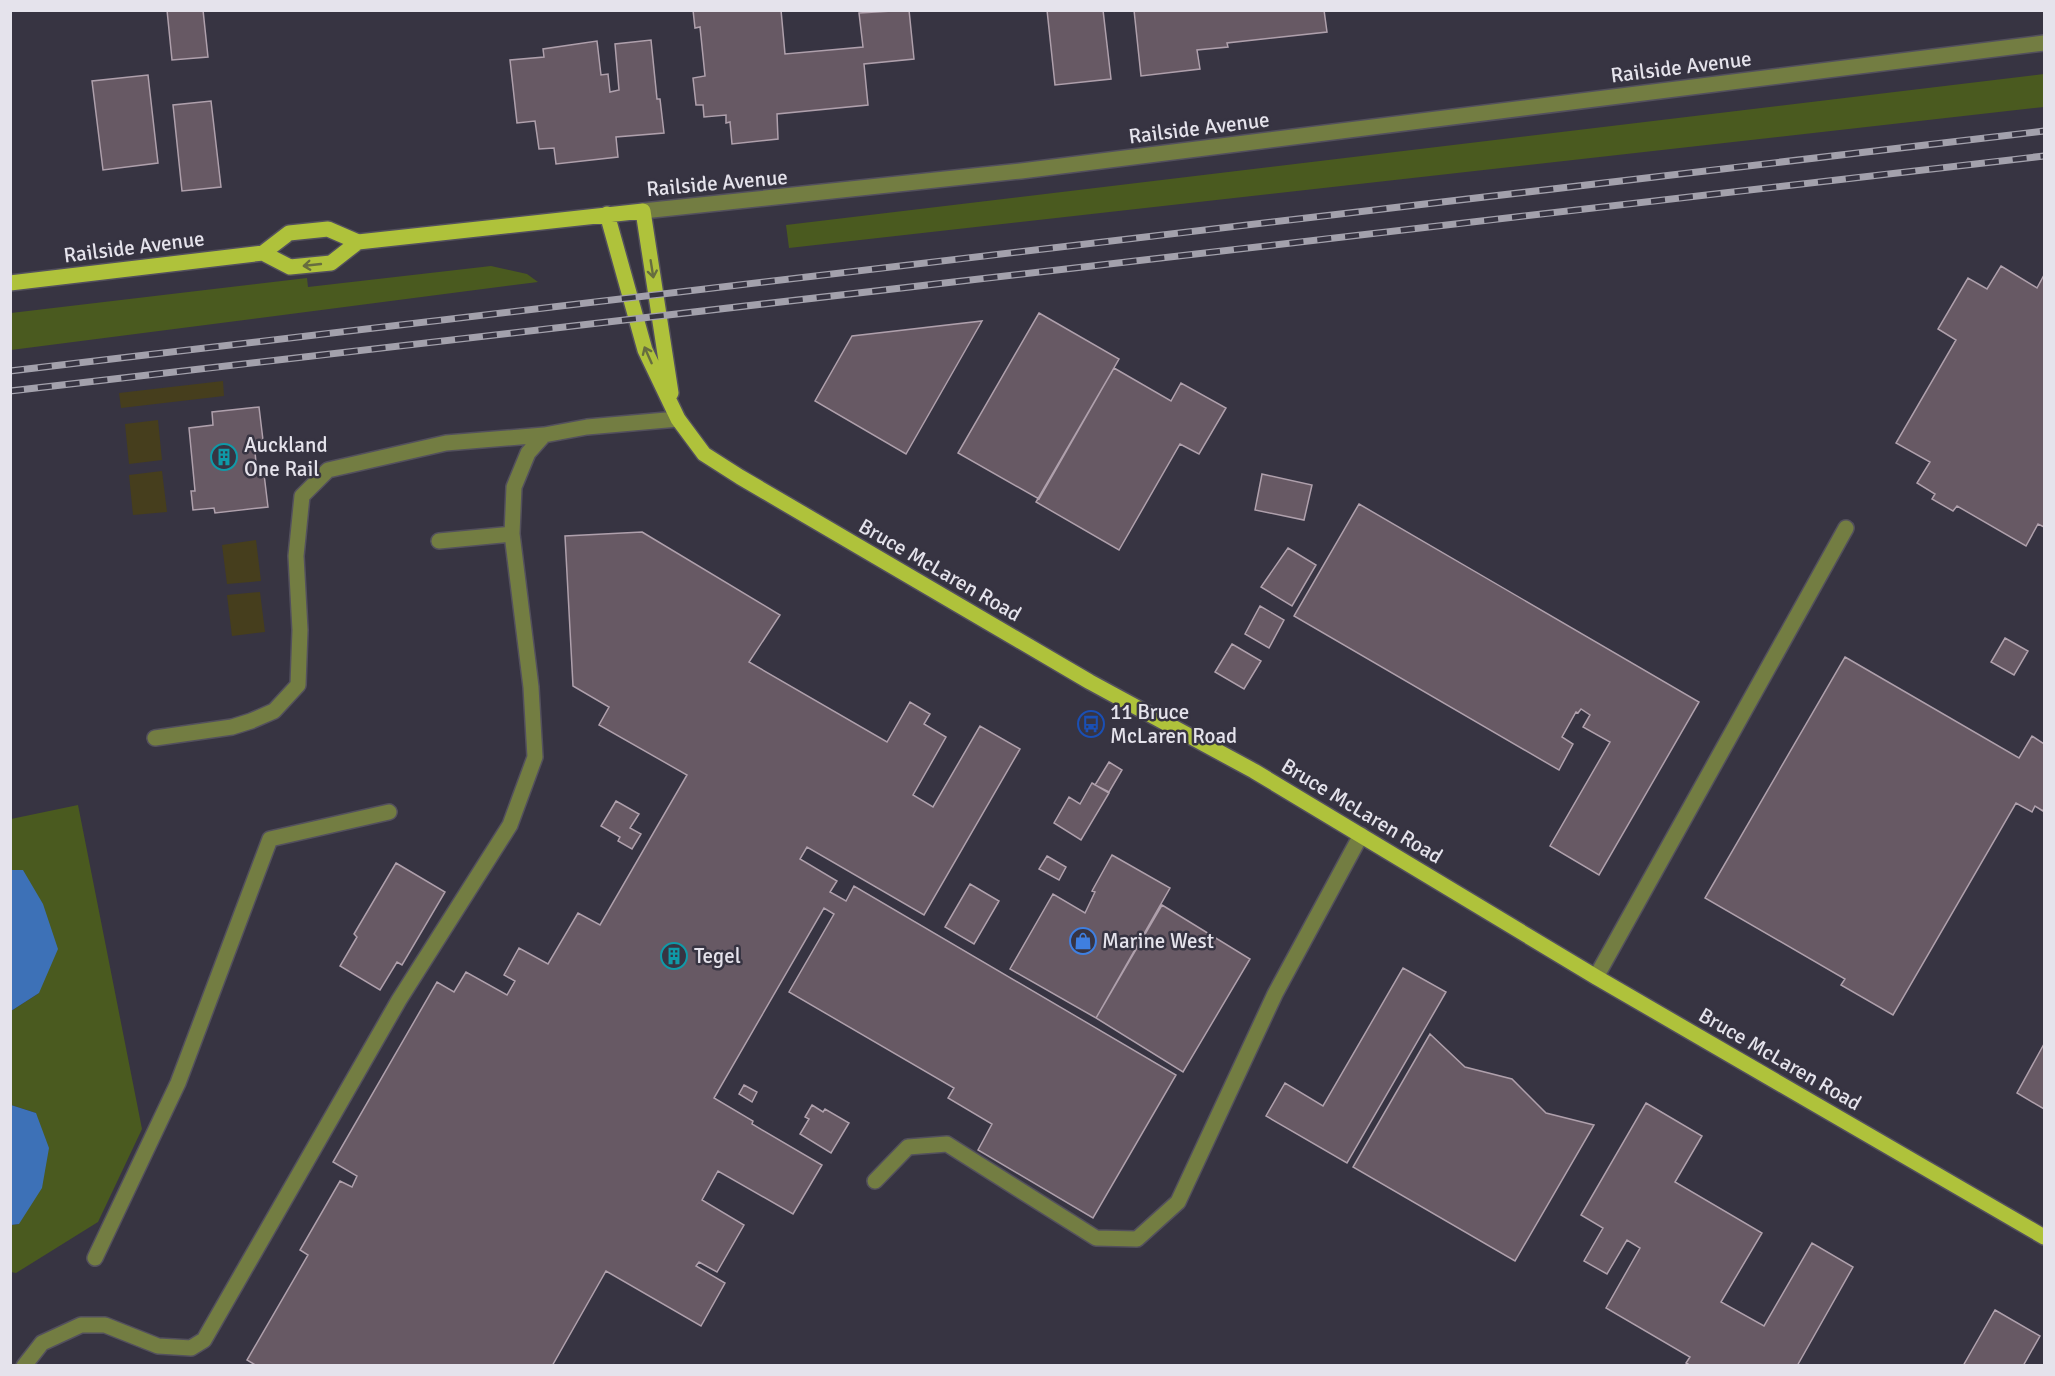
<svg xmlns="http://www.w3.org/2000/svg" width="2055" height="1376" viewBox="0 0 2055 1376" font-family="Signika,sans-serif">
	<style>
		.green { fill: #4a5a1f }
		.sand { fill: #463e1d }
		.water { fill: #3d71b7 }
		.building { fill: #675964; stroke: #afa0ac; stroke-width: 1.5 }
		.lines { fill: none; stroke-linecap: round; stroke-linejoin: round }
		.minor-casing { stroke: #53505d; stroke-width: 18 }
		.major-casing { stroke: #53505d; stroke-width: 18 }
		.minor { stroke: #737d42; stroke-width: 15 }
		.major { stroke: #afc23b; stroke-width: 15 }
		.rail-casing { stroke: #a3a1ac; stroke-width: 7 }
		.rail { stroke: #373442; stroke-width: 4.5; stroke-dasharray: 14; stroke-linecap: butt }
		.oneway { stroke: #676d3f }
		.labels { text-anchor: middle; stroke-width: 5; stroke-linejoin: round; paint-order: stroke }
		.street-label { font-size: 21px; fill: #e5e3ec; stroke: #373442 }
		.poi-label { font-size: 21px; fill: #e5e3ec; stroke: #373442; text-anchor: start }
	</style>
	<rect width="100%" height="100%" fill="#373442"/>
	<path class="green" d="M2044,74V107L789,248L786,225Z
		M491,266L527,274L538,282L11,350V313L307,278L308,287Z
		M78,805L142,1129L98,1222L16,1273L11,1272V1225L19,1224L36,1113L11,1105V1011L39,993L23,870H11V819Z"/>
	<path class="sand" d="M223,381L224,396L121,408L119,393Z
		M158,420L162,460L129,464L125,424Z
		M162,471L167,512L133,515L129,475Z
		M256,540L261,581L227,584L222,545Z
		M260,592L265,632L232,636L227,595Z"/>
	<path class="water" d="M11,870H23L43,904L58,949L39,993L11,1011Z
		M11,1105L36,1113L49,1148L42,1188L19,1224L11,1225Z"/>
	<path class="building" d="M167,10H203L208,57L172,60Z
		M693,10H781L785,54L863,47L859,13L909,10L914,59L864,64L868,105L777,114L778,139L732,144L730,122L726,123V115L704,117L703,105H696L693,78L705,76L700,27L695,28Z
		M1047,10H1103L1111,79L1055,85Z
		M1134,10H1324L1327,32L1227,43L1228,47L1197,50L1200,69L1141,76Z
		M651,40L657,99H660L664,133L616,137L618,157L556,164L554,148L539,149L535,121L517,123L510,60L544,57L543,49L597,41L601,75L608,74L610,92L619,90L615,44Z
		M148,75L158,163L103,170L92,81Z
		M211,101L221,187L182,191L173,105Z
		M2001,266L2037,288L2044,275V527L2038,524L2026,546L1957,506L1953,511L1932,499L1935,494L1917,483L1930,462L1896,443L1956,340L1938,329L1968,278L1987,289Z
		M1039,313L1119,359L1039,499L958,453Z
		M982,321L906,454L815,401L852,336Z
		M1114,368L1171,401L1181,383L1226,408L1199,454L1180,444L1119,550L1036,502Z
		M259,407L263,440L254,441L257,474H264L268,507L215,513L214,508L193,510L191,491H195L189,428L213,425L212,412Z
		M1262,474L1312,485L1304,520L1255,510Z
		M1359,504L1699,702L1599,875L1550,846L1610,742L1583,727L1590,715L1581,709L1578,713L1576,712L1562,737L1573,744L1559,770L1294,616Z
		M642,532L780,615L749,662L887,742L910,702L930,714L924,724L946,737L913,795L933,807L980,726L1020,749L924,915L807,847L800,859L837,881L830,892L846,901L854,886L1176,1075L1093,1218L978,1150L992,1124L948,1098L954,1088L789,992L834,914L824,908L714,1098L753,1121L752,1124L822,1165L793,1214L718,1171L702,1200L744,1225L717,1272L699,1262L696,1266L725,1283L701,1326L606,1271L552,1366H257L247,1360L308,1255L300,1250L340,1181L352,1187L357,1176L333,1162L437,982L454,992L466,972L507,995L515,981L504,975L519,948L548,964L578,913L600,925L687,775L599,725L609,707L573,686L565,536Z
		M1288,548L1316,565L1292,606L1261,587Z
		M1260,606L1284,620L1269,648L1245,634Z
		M2005,638L2028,651L2014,675L1991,662Z
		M1232,644L1261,661L1244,689L1215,672Z
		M1845,657L2019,758L2032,736L2044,744V808L2043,811L2035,806L2032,812L2016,803L1893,1015L1841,985L1845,979L1705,898Z
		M1109,762L1122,770L1109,792L1095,785Z
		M1092,783L1109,793L1081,840L1054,823L1069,797L1080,804Z
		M616,801L639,814L630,828L641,834L632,849L618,841L620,837L601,826Z
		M1112,855L1170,888L1096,1018L1010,969L1053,894L1085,913L1095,892L1092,891Z
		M1047,856L1066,867L1059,880L1039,869Z
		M396,863L445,892L402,965L397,962L380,990L340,966L357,937L354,934Z
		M970,884L999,901L974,944L945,927Z
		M1162,905L1250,959L1183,1072L1096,1018Z
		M1403,968L1446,992L1347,1163L1266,1116L1285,1083L1323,1106Z
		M1430,1034L1465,1067L1512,1079L1546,1113L1594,1125L1515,1261L1353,1167Z
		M2044,1044V1109L2017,1093Z
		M744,1085L757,1092L752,1102L739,1094Z
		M1646,1103L1702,1136L1675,1182L1762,1233L1721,1302L1764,1326L1812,1243L1853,1267L1797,1366H1691L1686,1363L1690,1357L1606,1308L1640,1248L1627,1240L1607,1274L1584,1261L1603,1228L1581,1215Z
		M812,1105L823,1112L825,1109L849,1123L831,1153L800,1134L809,1119L805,1117Z
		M1995,1310L2040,1336L2023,1366H1963Z"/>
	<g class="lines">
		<defs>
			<path id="minor" d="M643,211L1021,171L2044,43
				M439,541L512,534
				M155,738L232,727L251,721L274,711L298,685L300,630L296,556L302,496L328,470L446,443L544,435
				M1596,977L1846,528
				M875,1181L908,1147L947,1144L1096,1238L1137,1239L1178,1202L1275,994L1361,835
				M95,1258L178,1083L270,839L389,812
				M24,1366L42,1343L81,1325H105L158,1346L191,1348L204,1340L399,1000L510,825L535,757L531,687L512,534L514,487L528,453L544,435L587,427L678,419"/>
			<path id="major" d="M607,214L645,350L678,419L704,454L740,477L1090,682L1254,771L1596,977L2044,1237
				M263,253L290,267L331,263L358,242
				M10,283L263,253L289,233L328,229L358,242L643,211L671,393"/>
		</defs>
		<use href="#minor" class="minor-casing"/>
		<use href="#major" class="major-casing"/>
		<use href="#minor" class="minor"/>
		<use href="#major" class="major"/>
		<defs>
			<path id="rail" d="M10,371L2044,131
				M10,391L2044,156"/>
		</defs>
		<use href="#rail" class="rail-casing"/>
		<use href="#rail" class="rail"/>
	</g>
	<defs><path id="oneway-shaft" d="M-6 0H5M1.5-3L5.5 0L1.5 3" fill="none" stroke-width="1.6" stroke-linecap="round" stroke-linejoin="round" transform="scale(1.5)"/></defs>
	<g class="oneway">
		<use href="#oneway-shaft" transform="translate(312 265) rotate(174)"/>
		<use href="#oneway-shaft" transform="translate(652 269) rotate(81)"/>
		<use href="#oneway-shaft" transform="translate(648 355) rotate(-114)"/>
	</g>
	<defs>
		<symbol id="building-ring" viewBox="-11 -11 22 22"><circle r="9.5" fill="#373442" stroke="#0f9aa8" stroke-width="1.5"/><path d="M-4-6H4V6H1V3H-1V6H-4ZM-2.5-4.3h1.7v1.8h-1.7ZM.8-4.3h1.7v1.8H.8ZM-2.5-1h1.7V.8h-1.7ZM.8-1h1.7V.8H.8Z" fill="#0f9aa8"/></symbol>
		<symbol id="bus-ring" viewBox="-11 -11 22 22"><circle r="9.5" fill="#373442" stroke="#1a4fb4" stroke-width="1.5"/><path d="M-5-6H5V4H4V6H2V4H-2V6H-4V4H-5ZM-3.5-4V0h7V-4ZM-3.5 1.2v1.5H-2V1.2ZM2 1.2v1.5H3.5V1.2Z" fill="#1a4fb4"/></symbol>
		<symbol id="shop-ring" viewBox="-11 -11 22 22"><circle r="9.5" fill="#373442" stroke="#3f7fe0" stroke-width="1.5"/><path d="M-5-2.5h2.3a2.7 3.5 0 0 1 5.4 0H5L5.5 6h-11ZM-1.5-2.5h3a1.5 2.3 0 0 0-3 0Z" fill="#3f7fe0"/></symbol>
	</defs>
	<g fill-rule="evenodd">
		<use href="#building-ring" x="209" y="442" width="30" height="30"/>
		<use href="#bus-ring" x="1076" y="709" width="30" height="30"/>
		<use href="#shop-ring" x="1068" y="926" width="30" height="30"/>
		<use href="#building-ring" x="659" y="941" width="30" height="30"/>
	</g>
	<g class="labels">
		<g class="street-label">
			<text transform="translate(1681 67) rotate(-7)" y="7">Railside Avenue</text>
			<text transform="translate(1199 128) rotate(-7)" y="7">Railside Avenue</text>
			<text transform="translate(717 183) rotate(-5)" y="7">Railside Avenue</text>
			<text transform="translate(134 247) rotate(-7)" y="7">Railside Avenue</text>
			<text transform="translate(940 570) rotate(30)" y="7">Bruce McLaren Road</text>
			<text transform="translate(1362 811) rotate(31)" y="7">Bruce McLaren Road</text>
			<text transform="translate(1780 1059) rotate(30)" y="7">Bruce McLaren Road</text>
		</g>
		<g class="poi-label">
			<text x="244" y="452">Auckland<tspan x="244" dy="24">One Rail</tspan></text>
			<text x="1110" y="719">11 Bruce<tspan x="1110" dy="24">McLaren Road</tspan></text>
			<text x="1102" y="948">Marine West</text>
			<text x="694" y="963">Tegel</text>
		</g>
	</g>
	<rect width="2055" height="1376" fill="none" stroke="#e5e3ec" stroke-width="24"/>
</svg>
